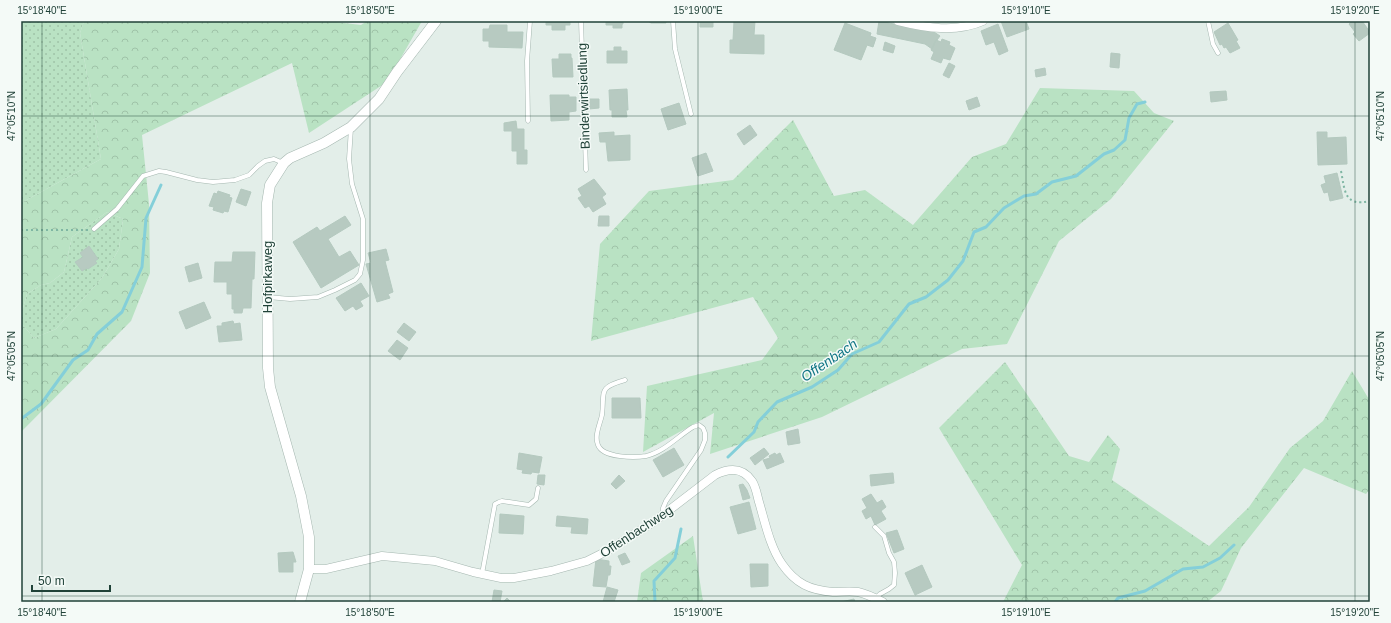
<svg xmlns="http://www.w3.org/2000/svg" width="1391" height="623" viewBox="0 0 1391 623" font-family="Helvetica,sans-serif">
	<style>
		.grass { fill: url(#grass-dots) }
		.forest { fill: url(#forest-crowns) }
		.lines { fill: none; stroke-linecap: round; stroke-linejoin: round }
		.stream { stroke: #84cfd9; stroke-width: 3 }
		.building { fill: #b7cac1; stroke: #b4c9bf }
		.service-casing { stroke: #a5b7b0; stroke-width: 5 }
		.minor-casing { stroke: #a5b7b0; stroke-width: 9 }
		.tertiary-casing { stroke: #a5b7b0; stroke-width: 11 }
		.path { stroke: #7fb6a3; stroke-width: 2; stroke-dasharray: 2 3; stroke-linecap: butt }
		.service { stroke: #fff; stroke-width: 4 }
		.minor { stroke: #fff; stroke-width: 8 }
		.tertiary { stroke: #fff; stroke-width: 10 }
		.ticks { fill: none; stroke: #204238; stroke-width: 1; stroke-opacity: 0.45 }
		.labels { text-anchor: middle; stroke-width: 3; stroke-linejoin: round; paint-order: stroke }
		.street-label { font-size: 13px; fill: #204238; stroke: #f4faf7 }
		.water-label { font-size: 14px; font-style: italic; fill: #127786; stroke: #f4faf7 }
		.neatline { fill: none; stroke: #204238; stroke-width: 1.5 }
		.ticks-label { font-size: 10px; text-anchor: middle; fill: #204238 }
	</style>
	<defs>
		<pattern id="grass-dots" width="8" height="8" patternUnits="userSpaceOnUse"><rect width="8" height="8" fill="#b9e2c3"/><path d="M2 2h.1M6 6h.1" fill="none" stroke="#9fc3a8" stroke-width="1.8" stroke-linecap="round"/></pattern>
		<pattern id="forest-crowns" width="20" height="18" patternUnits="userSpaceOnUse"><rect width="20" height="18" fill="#b9e2c3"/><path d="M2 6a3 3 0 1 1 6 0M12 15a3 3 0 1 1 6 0" fill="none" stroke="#9fc3a8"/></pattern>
	</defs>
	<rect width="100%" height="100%" fill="#e3eee9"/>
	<path class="grass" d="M21,21H84L80,33L101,159L21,203Z
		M107,212L123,219L119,249L102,278L56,329L34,338L21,323V315L27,294L41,285L50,283L64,272L72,237Z"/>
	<path class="forest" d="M84,21H328L361,25L367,21H422L387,82L309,133L292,63L142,135L149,204L150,273L131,321L21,432V323L34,338L56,329L102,278L119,249L123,219L107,212L72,237L64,272L50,283L41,285L27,294L21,315V203L101,159L80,33Z
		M1040,88L1134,91L1154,113L1174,121L1111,199L1059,241L1007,344L962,349L822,417L710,454L714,413L643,452L647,386L762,360L778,338L753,297L591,341L600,244L649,191L733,180L793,120L834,196L865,190L913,225L972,157L1006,144Z
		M1005,362L1069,456L1089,462L1108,435L1120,449L1112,480L1209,546L1249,507L1290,448L1323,421L1352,371L1370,401V489L1366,494L1304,468L1241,548L1221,591L1207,602H1003L1022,565L939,428Z
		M693,536L703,602H637L641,573Z"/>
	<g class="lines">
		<path class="stream" d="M21,419L41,404L73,360L88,350L97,334L122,312L142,267L146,218L161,185
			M728,457L754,432L758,422L777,402L812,387L838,370L852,354L879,342L909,304L926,297L948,280L963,261L974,232L986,227L1004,208L1024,196L1036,194L1052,182L1076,176L1104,154L1114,150L1125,140L1129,118L1137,104L1145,102
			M655,602L654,581L675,558L681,529
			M1115,602L1118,598L1145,591L1183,569L1203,567L1220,558L1234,545"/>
	</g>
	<path class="building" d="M546,21H570V25H565V30H552V25H546Z
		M606,21H623V24H622V28H613V25H606Z
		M648,21H666V23H651Z
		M700,21H713V27H700Z
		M734,21H755L754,35H764V54L730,53V40H733Z
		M879,21L934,32L940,36L937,40H936L932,49L925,44L877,34Z
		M1001,21H1026L1029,29L1007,37Z
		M1352,21H1362L1370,32V33L1359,41L1353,34L1355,32L1349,24Z
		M845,23L871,33L870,36L876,38L873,47L867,45L861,60L834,50Z
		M1228,23L1238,40L1236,41L1240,48L1230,53L1226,47L1224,48L1222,44L1220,45L1214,32Z
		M998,24L1008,51L999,55L994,42L986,45L981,31Z
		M490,25H507V32H523L522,48L489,47V41H483V29H489Z
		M942,39L950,42L949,45L955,48L950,60L943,58L941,63L931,59L934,52L931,50L936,40L941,42Z
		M885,42L895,46L893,53L883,50Z
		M614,47H621V51H627V63H607V51H614Z
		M1111,53L1120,54L1119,68L1110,67Z
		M559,54H571V58H572L573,77H553L552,59H559Z
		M949,63L955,66L949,78L943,75Z
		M1045,68L1046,75L1036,77L1035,70Z
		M627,89L628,110H626L627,117H612V110H610L609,90Z
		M1226,91L1227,100L1211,102L1210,92Z
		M550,95H569V97H576V111L569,112V120L551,121Z
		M977,97L980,106L969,110L966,101Z
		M588,99H599V108L589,109Z
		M679,103L686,124L668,130L661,109Z
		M516,121L517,129H524V150H527V164H517V151H512V131H504V123Z
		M750,125L757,135L744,145L737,134Z
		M614,132V136L630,135V160L608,161L606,142H600L599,133Z
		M1317,132H1327V138L1346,137L1347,164L1318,165Z
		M706,153L713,171L698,176L692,158Z
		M1337,173L1343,198L1330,201L1328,192L1324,193L1321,185L1326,183L1324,176Z
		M594,179L606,194L602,197L606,204L593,212L589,206L585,208L578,198L582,196L578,189Z
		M241,189L251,192L246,206L236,202Z
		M218,191L230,195L229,197L232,198L228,212L224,211L223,213L213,210L214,207L209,206L214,193L217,194Z
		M345,216L351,225L328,239L339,257L350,251L359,265L321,288L293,242L317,227L320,231Z
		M599,216H609V226H598Z
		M89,246L98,259L95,261L97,263L88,269L87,268L82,271L75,262L83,257L80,253Z
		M386,249L389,260L385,261L393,292L388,294L390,298L377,302L366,264L371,263L368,253Z
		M233,252H255L254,279H252L251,308H243L242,313H234V309H232V294H227V282H214L215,262H232Z
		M198,263L202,278L189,282L185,267Z
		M361,283L369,296L360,301L363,306L356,310L353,306L345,311L336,298Z
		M204,302L211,318L186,329L179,312Z
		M233,321L234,324L240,323L242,340L219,342L217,326H222V323Z
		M404,323L416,332L409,341L397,332Z
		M397,340L408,348L400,360L388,351Z
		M612,398H640L641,418H612Z
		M798,429L800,443L788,445L786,432Z
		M674,448L684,465L663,477L653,460Z
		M764,448L769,454L755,465L750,458Z
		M519,453L542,457L539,473L532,472L531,474L522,473L523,470L517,469Z
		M775,453L776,455L780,453L784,462L767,469L763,460L770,458L769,456Z
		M893,473L894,483L871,486L870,475Z
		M538,475H545L544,485L537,484Z
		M619,475L625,481L616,489L611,484Z
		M743,484L747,490L750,498L743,500L739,485Z
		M871,494L877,503L882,500L886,507L881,511L886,519L875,525L871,516L866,519L862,511L867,508L862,499Z
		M749,502L756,529L738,534L730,507Z
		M500,514L524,516L523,534L499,533Z
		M557,516L588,519L587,534L571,533L572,527L556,526Z
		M897,530L904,549L894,553L886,533Z
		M293,552L296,562H293V572H279L278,553Z
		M625,553L630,562L622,565L618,556Z
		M596,559L609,561V566H611L610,575H608L606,587L593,586Z
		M750,564H768V586L751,587Z
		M922,565L932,587L915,595L905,573Z
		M607,587L618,590L614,602H603Z
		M494,590L502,591L500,602H492Z
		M507,598L511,602H503Z
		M854,599L855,602H841Z"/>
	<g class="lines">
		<defs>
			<path id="service" d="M581,21L586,170
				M673,21L675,49L691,114
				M1208,21L1213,44L1218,53
				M528,121L527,61L530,21
				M94,229L117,209L143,176L159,171L166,172L197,180L213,182L235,180L249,175L258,166L265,161L274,159L283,163
				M268,297L290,299L318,297L335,290L355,280L360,274L363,260V219L352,184L349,159L351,128
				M625,380C597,388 605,391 602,415C600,424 594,436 598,445C603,458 635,458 646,456C664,452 678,436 693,427L699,425L703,428L705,433V440L701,450L666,501L663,508V514
				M875,527L884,536L889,553L894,562L895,573L894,585L889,589L880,594L876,598
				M482,574L495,504L499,502L502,501L529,505L536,499L538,488"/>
			<path id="minor" d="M898,21C926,28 956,33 983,21
				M309,569H326L382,556L435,561L473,572L501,578H514L551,571L587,561L607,551L655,521L715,475C729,468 742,467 752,481C756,487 757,495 759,502C765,522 770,547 782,564C796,584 810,590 833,592C841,592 850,591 858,592C867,594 875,598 883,602"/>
			<path id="tertiary" d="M300,602L309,569V537L301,496L270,387L268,368L267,203L270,185L284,163L290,158L324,143L351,127L379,99L397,72L436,21"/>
		</defs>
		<use href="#service" class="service-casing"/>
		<use href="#minor" class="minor-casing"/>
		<use href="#tertiary" class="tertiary-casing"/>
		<path class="path" d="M1341,171C1345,191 1344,207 1370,201
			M21,230H88"/>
		<use href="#service" class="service"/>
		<use href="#minor" class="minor"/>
		<use href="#tertiary" class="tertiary"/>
	</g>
	<path class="ticks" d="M42,21V602M370,21V602M698,21V602M1026,21V602M1355,21V602M21,116H1370M21,356H1370M21,596H1370"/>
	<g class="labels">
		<g class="street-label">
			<text transform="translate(583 96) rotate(-92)" y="5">Binderwirtsiedlung</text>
			<text transform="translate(267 277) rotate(-90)" y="5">Hofpirkaweg</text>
			<text transform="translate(636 531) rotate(-33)" y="5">Offenbachweg</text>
		</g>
		<g class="water-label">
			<text transform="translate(829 360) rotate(-34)" y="5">Offenbach</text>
		</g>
	</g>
	<rect width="1391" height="623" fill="none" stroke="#f4faf7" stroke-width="44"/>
	<path d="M32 585v6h78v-6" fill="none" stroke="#204238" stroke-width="2"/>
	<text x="38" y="585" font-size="12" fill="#204238" stroke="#f4faf7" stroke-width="3" paint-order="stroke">50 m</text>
	<rect x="22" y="22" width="1347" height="579" class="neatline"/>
	<g class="ticks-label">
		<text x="42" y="14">15°18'40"E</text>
		<text x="370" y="14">15°18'50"E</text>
		<text x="698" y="14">15°19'00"E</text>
		<text x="1026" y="14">15°19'10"E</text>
		<text x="1355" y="14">15°19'20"E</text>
		<text transform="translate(11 116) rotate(-90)" y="4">47°05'10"N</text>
		<text transform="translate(1380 116) rotate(-90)" y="4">47°05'10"N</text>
		<text transform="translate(11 356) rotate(-90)" y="4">47°05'05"N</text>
		<text transform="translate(1380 356) rotate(-90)" y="4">47°05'05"N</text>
		<text x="42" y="616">15°18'40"E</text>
		<text x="370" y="616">15°18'50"E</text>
		<text x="698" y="616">15°19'00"E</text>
		<text x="1026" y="616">15°19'10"E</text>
		<text x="1355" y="616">15°19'20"E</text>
	</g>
</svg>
